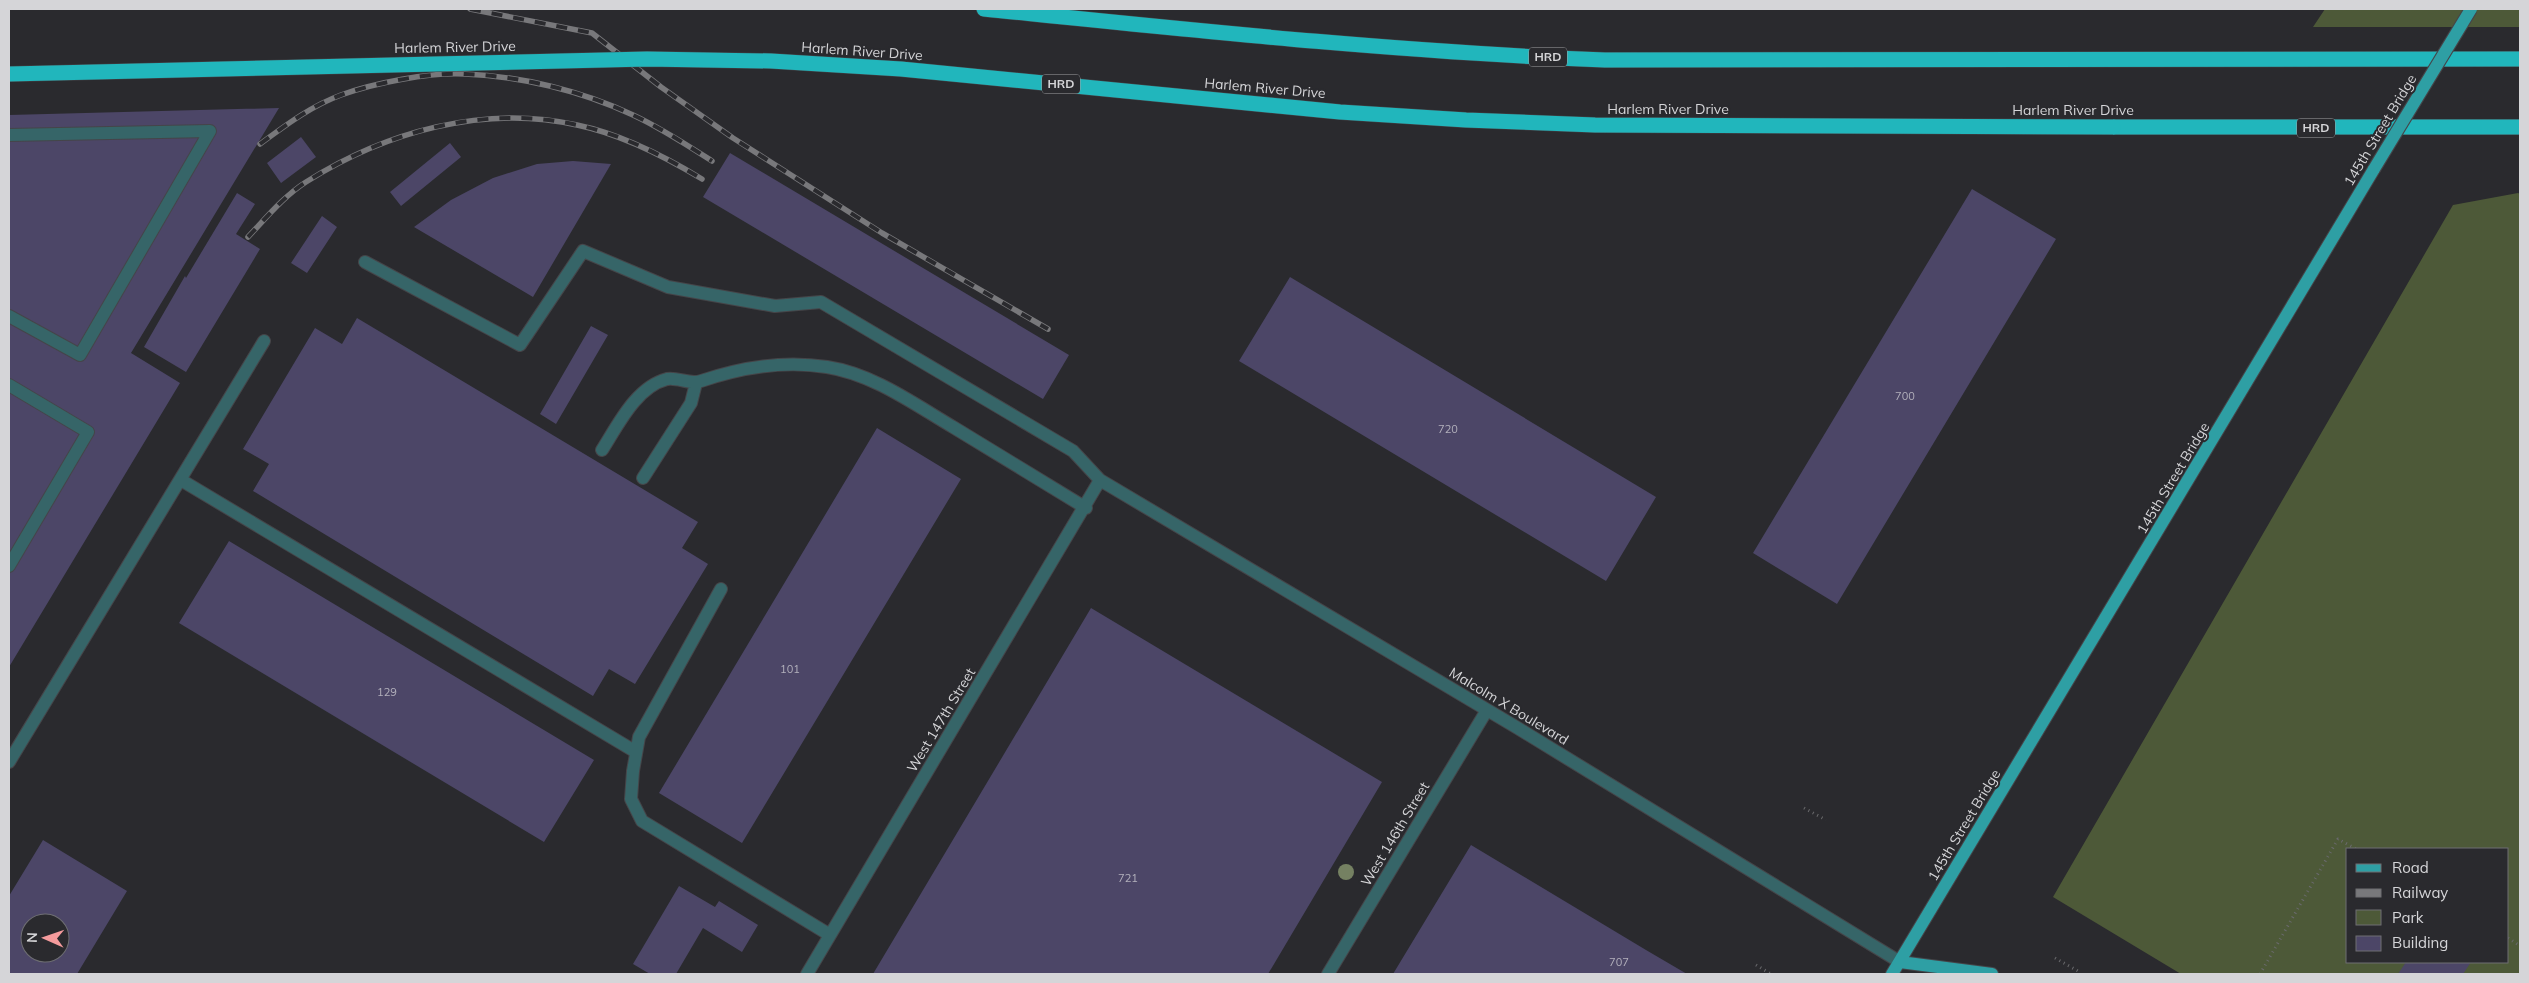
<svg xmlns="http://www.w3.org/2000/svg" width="2529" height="983" viewBox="0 0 2529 983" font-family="Mulish,sans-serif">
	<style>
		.green { fill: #4d5938; fill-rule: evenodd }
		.building { fill: #4c4667; fill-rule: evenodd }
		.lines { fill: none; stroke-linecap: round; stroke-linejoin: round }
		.minor-casing { stroke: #454549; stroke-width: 14 }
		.major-casing { stroke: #454549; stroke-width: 14 }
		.highway-casing { stroke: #454549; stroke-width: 16 }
		.path { stroke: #6a6a6d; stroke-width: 3; stroke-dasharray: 1 4; stroke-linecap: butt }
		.minor { stroke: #366568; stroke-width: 12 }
		.major { stroke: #2e9fa4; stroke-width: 12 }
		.highway { stroke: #21b6bc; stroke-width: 15 }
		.rail-casing { stroke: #78787b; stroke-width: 5.5 }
		.rail { stroke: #2a2a2e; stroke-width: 4; stroke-dasharray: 11; stroke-linecap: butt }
		.major-bridge-casing { stroke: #454549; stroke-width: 14; stroke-linecap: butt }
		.highway-bridge-casing { stroke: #454549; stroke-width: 16; stroke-linecap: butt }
		.major-bridge { stroke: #2e9fa4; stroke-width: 12 }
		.highway-bridge { stroke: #21b6bc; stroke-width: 15 }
		.tree { fill: #758162 }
		.labels { text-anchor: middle; stroke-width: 4; stroke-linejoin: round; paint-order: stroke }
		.number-label { font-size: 11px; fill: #b3b1bc }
		.shield { fill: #2a2a2e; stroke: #a2a2a5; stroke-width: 1 }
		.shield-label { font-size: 12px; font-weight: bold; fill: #d5d5d8 }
		.street-label { font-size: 14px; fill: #d5d5d8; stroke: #2a2a2e }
	</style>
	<rect width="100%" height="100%" fill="#2a2a2e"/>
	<path class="green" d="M2325,9H2520V27H2313Z
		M2518,193L2520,194V974H2181L2053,897L2453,205ZM2348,849H2508V962H2348Z"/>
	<path class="building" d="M279,108L131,353L180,383L9,667V115Z
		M301,137L316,157L281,183L267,163Z
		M450,143L461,157L401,206L390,192Z
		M730,153L1069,355L1043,399L703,197Z
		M573,161L611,164L533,297L414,227L451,200L493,178L537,164Z
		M1972,189L2056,239L1837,604L1753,553Z
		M237,193L255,204L236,234L260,249L186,372L144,347L185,276L186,278Z
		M322,216L337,227L307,273L291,263Z
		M1290,277L1656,497L1606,581L1239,361Z
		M357,318L698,522L682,548L708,564L635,684L609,669L593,696L253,491L269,464L243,449L315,328L342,344Z
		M591,326L608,335L556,424L540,414Z
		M877,428L961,479L742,843L659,793Z
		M229,541L594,760L544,842L179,623Z
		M1091,608L1382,782L1268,974H873Z
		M43,840L127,891L77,974H9V896ZM30,923H60V953H30Z
		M1471,845L1646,950L1687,974H1393Z
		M679,886L715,907L719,901L758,925L742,952L703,928L676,974H650L633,964Z
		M2406,962H2471L2463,974H2398Z"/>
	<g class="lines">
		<defs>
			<path id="minor" d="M9,135L210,131L80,355L9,316
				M365,262L520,345L583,251L668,287L775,306L821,302L1073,451L1100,480L1516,727L1900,962
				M9,385L88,432L9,566
				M602,450C618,425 636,387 667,379C678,377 690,385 701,381C742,367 783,360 827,367C873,374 914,404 953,427C997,454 1041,481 1086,508
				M643,478L691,403L696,383
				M181,480L636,752
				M721,589L639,737L633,771L631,799L642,821L830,935
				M9,762L264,341
				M807,974L1100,480
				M1328,974L1487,710"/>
			<path id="major" d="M1900,962L1992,974
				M1892,974L2374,169"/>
			<path id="highway" d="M984,9C1191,30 1397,52 1605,60L2520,59
				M2113,127H2520"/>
		</defs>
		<use href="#minor" class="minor-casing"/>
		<use href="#major" class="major-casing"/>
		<use href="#highway" class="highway-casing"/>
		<path class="path" d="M1804,808L1826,820
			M2508,938L2520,946
			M2055,958L2078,971
			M1756,965L1771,974
			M2260,974L2338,839L2356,849"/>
		<use href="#minor" class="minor"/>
		<use href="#major" class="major"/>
		<use href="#highway" class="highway"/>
		<defs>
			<path id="rail" d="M470,9L592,33L661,87L733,138L882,233L1048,329
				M260,144C286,125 311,106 341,95C374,83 430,72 465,74C521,76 582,91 633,115C661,128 687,145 712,161
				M248,237C266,218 284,196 306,182C385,132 484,104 577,125C621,134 664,156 702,179"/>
		</defs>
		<use href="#rail" class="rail-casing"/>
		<use href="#rail" class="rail"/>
		<defs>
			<path id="major-bridge" d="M2374,169L2471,9"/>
			<path id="highway-bridge" d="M9,74L647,59L771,61L901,69L1340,112L1466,120L1595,125L2113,127"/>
		</defs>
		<use href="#major-bridge" class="major-bridge-casing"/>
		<use href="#highway-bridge" class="highway-bridge-casing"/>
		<use href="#major-bridge" class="major-bridge"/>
		<use href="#highway-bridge" class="highway-bridge"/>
	</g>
	<circle class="tree" cx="1346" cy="872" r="8"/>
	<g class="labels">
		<g class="number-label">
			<text x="1905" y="400">700</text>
			<text x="1448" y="433">720</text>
			<text x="790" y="673">101</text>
			<text x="387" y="696">129</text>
			<text x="1128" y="882">721</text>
			<text x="1619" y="966">707</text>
		</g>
		<g class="shield">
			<rect x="1529" y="47.5" width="38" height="19" rx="4"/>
			<rect x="1042" y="74.5" width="38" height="19" rx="4"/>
			<rect x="2297" y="118.5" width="38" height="19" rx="4"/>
		</g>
		<g class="shield-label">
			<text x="1548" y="61">HRD</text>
			<text x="1061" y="88">HRD</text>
			<text x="2316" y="132">HRD</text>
		</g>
		<g class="street-label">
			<text transform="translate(455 47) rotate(-1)" y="5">Harlem River Drive</text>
			<text transform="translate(862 51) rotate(4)" y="5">Harlem River Drive</text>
			<text transform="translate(1265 88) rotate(5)" y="5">Harlem River Drive</text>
			<text x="1668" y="114">Harlem River Drive</text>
			<text x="2073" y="115">Harlem River Drive</text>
			<text transform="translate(2380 130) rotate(-59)" y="5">145th Street Bridge</text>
			<text transform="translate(2173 478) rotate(-59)" y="5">145th Street Bridge</text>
			<text transform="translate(1509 706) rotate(31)" y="5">Malcolm X Boulevard</text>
			<text transform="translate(941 720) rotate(-59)" y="5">West 147th Street</text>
			<text transform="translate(1964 825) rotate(-59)" y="5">145th Street Bridge</text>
			<text transform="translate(1395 834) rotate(-59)" y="5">West 146th Street</text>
		</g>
	</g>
	<rect width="2529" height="983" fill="none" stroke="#d5d5d8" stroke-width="20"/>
	<rect x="2346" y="848" width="162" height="115" fill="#2a2a2e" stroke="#6e6e72"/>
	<rect x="2356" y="864" width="25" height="8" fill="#2e9fa4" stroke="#6e6e72"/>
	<text x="2392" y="873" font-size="15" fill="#d5d5d8">Road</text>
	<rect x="2356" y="889" width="25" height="8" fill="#78787b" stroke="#6e6e72"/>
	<text x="2392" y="898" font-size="15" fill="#d5d5d8">Railway</text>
	<rect x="2356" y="910" width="25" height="15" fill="#4d5938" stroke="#6e6e72"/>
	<text x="2392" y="923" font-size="15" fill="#d5d5d8">Park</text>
	<rect x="2356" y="936" width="25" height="15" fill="#4c4667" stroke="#6e6e72"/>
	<text x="2392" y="948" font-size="15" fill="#d5d5d8">Building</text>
	<g transform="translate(45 938) rotate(272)"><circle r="24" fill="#2a2a2e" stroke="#6e6e72"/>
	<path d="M0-4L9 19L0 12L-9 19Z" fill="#f59b9d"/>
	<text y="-8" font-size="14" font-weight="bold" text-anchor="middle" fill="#d5d5d8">N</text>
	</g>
</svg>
